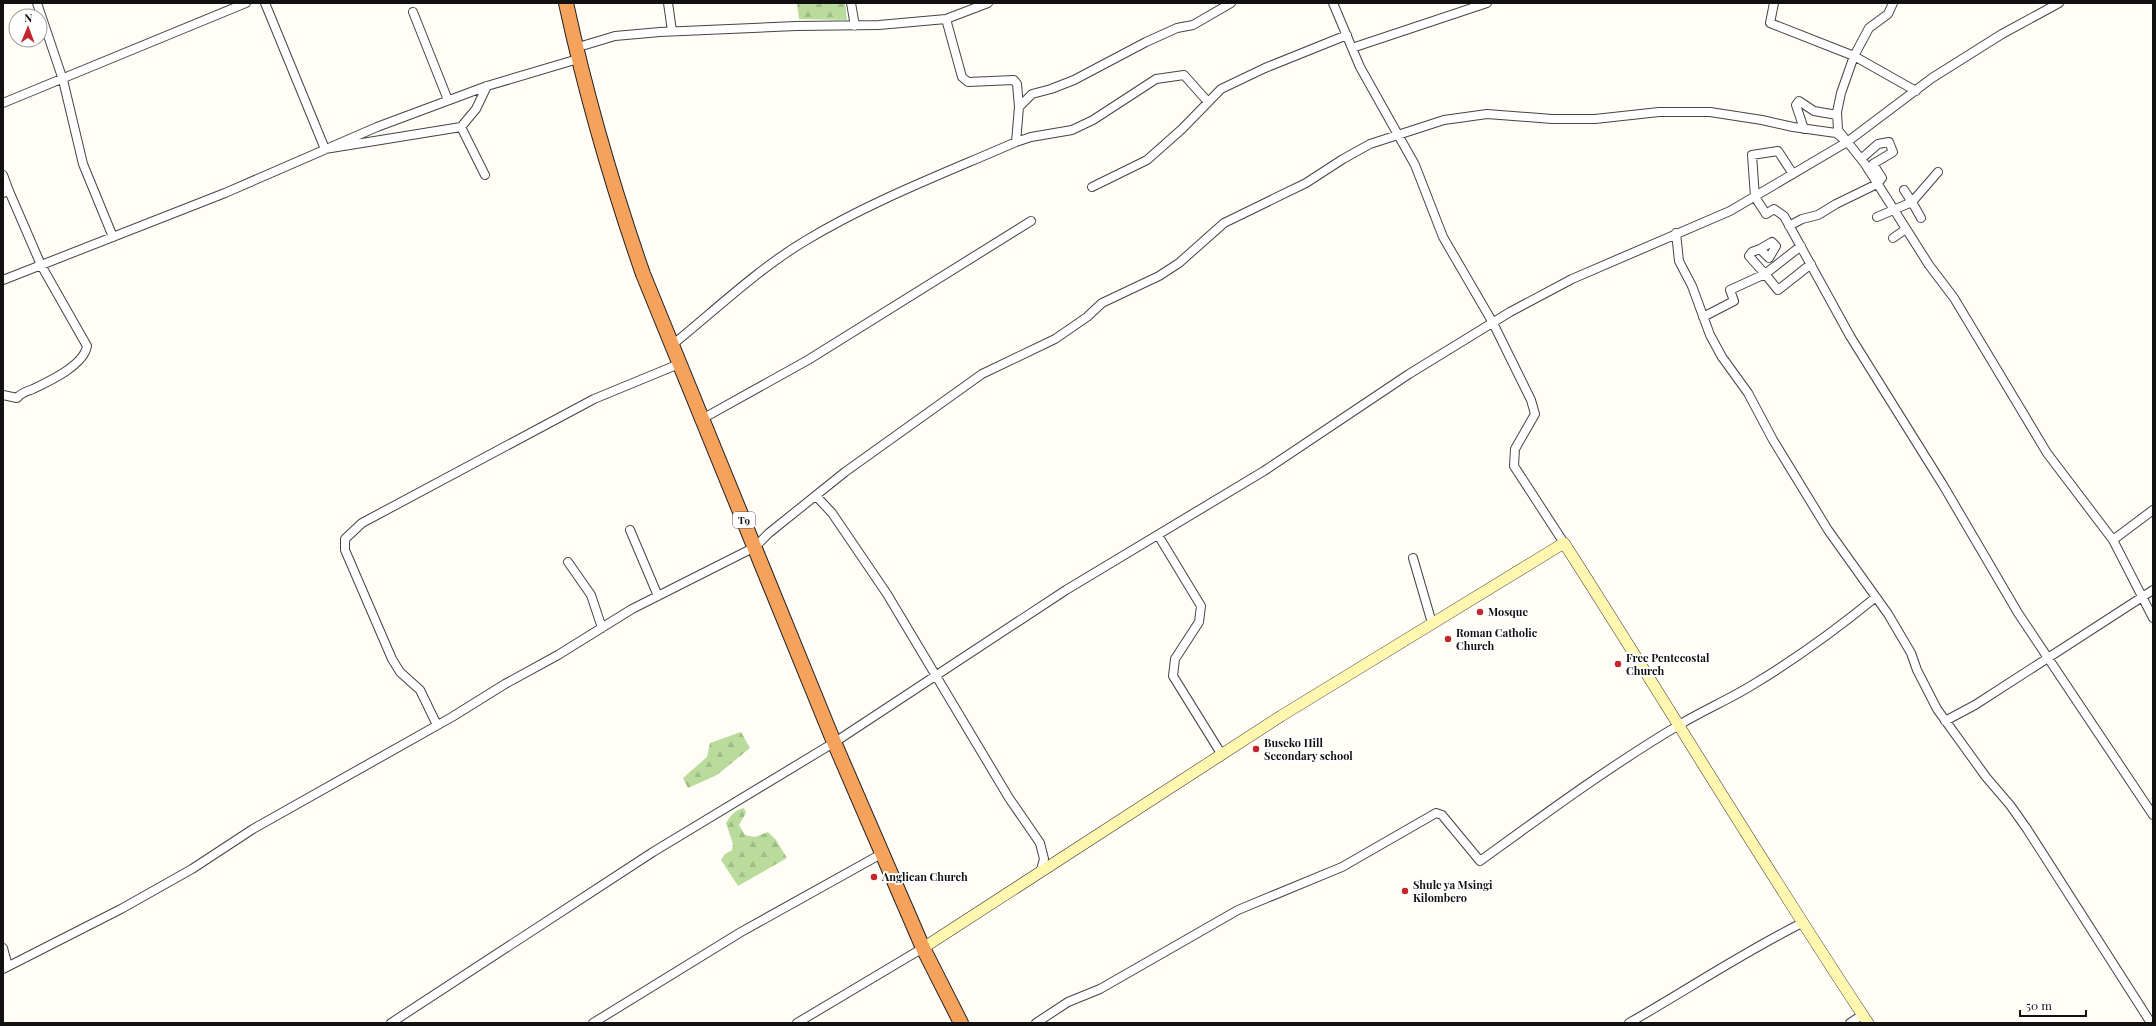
<svg xmlns="http://www.w3.org/2000/svg" width="2156" height="1026" viewBox="0 0 2156 1026" font-family="'Playfair Display',serif">
	<style>
		.forest { fill: url(#forest-firs) }
		.lines { fill: none; stroke-linecap: round; stroke-linejoin: round }
		.street-casing { stroke: #444; stroke-width: 10 }
		.secondary-casing { stroke: #333; stroke-width: 12 }
		.highway-casing { stroke: #222; stroke-width: 16 }
		.street { stroke: #fff; stroke-width: 8 }
		.secondary { stroke: #fff6b0; stroke-width: 11 }
		.highway { stroke: #f5a25d; stroke-width: 14 }
		.poi-dot { fill: #c4262e; stroke: #fff; stroke-width: 1.5 }
		.labels { text-anchor: middle; stroke-width: 4; stroke-linejoin: round; paint-order: stroke }
		.shield { fill: #fff; stroke: #585858; stroke-width: 1 }
		.shield-label { font-size: 10px; font-weight: bold; fill: #111 }
		.poi-label { font-size: 11px; font-weight: bold; fill: #111; stroke: #fff; text-anchor: start }
	</style>
	<defs>
		<pattern id="forest-firs" width="22" height="20" patternUnits="userSpaceOnUse"><rect width="22" height="20" fill="#b9dc9c"/><path d="M5 1l3.5 6h-7zM16 11l3.5 6h-7z" fill="#9ebc85"/></pattern>
	</defs>
	<rect width="100%" height="100%" fill="#fffdf5"/>
	<path class="forest" d="M797,3H845L847,20L799,19Z
		M741,732L750,748L717,775L688,788L683,778L707,757L710,743Z
		M744,808L746,813L739,825L745,835L755,837L768,832L776,840L787,858L738,886L721,860L725,854L732,850L733,844L726,823C731,815 735,810 744,808Z"/>
	<g class="lines">
		<defs>
			<path id="street" d="M37,3L63,80L83,164L113,237
				M265,3L325,149L461,127L476,109L487,86
				M668,3L672,31
				M851,3L855,26
				M1333,3L1360,67L1415,165L1443,237L1493,323L1531,400L1535,414L1515,449L1514,466L1564,543
				M1774,3L1770,23L1854,56L1916,91
				M1893,3L1888,14L1869,28L1854,56L1841,93L1837,112L1838,130L1865,164L1929,265L1954,298L2047,453L2113,540L2153,618
				M413,12L448,100
				M946,19L962,77L968,82L1014,80L1017,84L1019,107
				M575,48L615,36L660,32L796,26L879,25L946,19L988,3
				M1352,48L1487,3
				M3,103L246,3
				M461,127L485,175
				M1804,129L1796,105L1799,101L1814,111L1837,115
				M1016,142L1019,107L1032,94L1051,89L1074,80L1146,42L1177,28L1193,25L1231,3
				M1793,174L1778,151L1752,155L1755,197L1766,214L1774,209L1784,216L1850,336L1943,485L2018,613L2153,815
				M3,175L9,191L3,193
				M1092,187L1147,160L1182,129L1221,89L1265,68L1347,35
				M1877,217L1912,202L1904,190
				M1921,218L1912,202L1938,172
				M1789,226L1802,219L1818,215L1836,204L1877,184L1882,178L1873,164L1893,152L1889,142L1878,144L1861,159
				M1676,233L1679,261L1692,286L1710,335L1722,357L1748,393L1773,440L1828,530L1888,614L1911,653L1917,670L1937,709L1986,777L2010,805L2027,829L2151,1023
				M1893,238L1906,229
				M1760,249L1769,258L1776,246L1772,242L1760,249L1752,252L1749,256L1765,274L1801,246
				M3,280L225,193L377,127L487,86L578,59
				M1703,317L1734,301L1730,290L1765,274L1778,290L1811,264
				M671,346C713,312 758,269 805,241C871,201 945,173 1016,142L1031,137L1072,130L1093,120L1156,79L1184,75L1208,102
				M3,395L17,398C22,392 26,392 33,389C50,381 84,365 87,346L41,265L9,191
				M702,419L808,360L1031,221
				M816,496L832,513L887,594L1009,798L1040,843L1044,859L1040,873
				M630,530L658,596
				M1158,535L1201,606L1199,622L1175,659L1173,676L1222,755
				M2113,540L2153,510
				M1413,558L1432,623
				M568,562L591,595L602,628
				M1945,721L1975,705L2153,590
				M437,725L420,690L400,672L392,659L345,550V539L362,523L594,399L679,364
				M3,948L8,966
				M3,969L121,909L192,869L253,829L452,717L505,684L558,655L632,609L755,547L769,533L845,472L982,374L1055,339L1087,317L1102,303L1159,276L1179,263L1224,223L1306,183L1343,159L1370,144L1444,120L1487,114L1552,119H1595L1659,112H1710L1762,120L1793,127L1836,133L1847,142
				M391,1023L653,852L835,742L1066,590L1264,471L1409,374L1510,312L1572,279L1730,211L1847,142L1932,78L2002,34L2059,3
				M593,1023L741,932L883,853
				M797,1023L923,948
				M1036,1023L1068,1002L1100,989L1238,910L1342,867L1436,813L1442,815L1480,861C1545,814 1610,766 1679,725C1704,710 1730,699 1754,684C1797,658 1837,629 1876,597
				M1629,1023C1687,990 1742,953 1802,923
				M1850,1023L1862,1015"/>
			<path id="secondary" d="M923,948L1281,716L1564,543C1666,702 1763,865 1868,1023"/>
			<path id="highway" d="M566,3C586,95 612,185 643,274L831,735L923,948L961,1023"/>
		</defs>
		<use href="#street" class="street-casing"/>
		<use href="#secondary" class="secondary-casing"/>
		<use href="#highway" class="highway-casing"/>
		<use href="#street" class="street"/>
		<use href="#secondary" class="secondary"/>
		<use href="#highway" class="highway"/>
	</g>
	<g class="poi-dot">
		<circle cx="1480" cy="612" r="4"/>
		<circle cx="1448" cy="639" r="4"/>
		<circle cx="1618" cy="664" r="4"/>
		<circle cx="1256" cy="749" r="4"/>
		<circle cx="874" cy="877" r="4"/>
		<circle cx="1405" cy="891" r="4"/>
	</g>
	<g class="labels">
		<rect class="shield" x="733" y="512" width="22" height="16" rx="3"/>
		<g class="shield-label">
			<text x="744" y="524">T9</text>
		</g>
		<g class="poi-label">
			<text x="1488" y="616">Mosque</text>
			<text x="1456" y="637">Roman Catholic<tspan x="1456" dy="13">Church</tspan></text>
			<text x="1626" y="662">Free Pentecostal<tspan x="1626" dy="13">Church</tspan></text>
			<text x="1264" y="747">Buseko Hill<tspan x="1264" dy="13">Secondary school</tspan></text>
			<text x="882" y="881">Anglican Church</text>
			<text x="1413" y="889">Shule ya Msingi<tspan x="1413" dy="13">Kilombero</tspan></text>
		</g>
	</g>
	<rect width="2156" height="1026" fill="none" stroke="#111111" stroke-width="8"/>
	<g transform="translate(28 28) rotate(1)"><circle r="19" fill="#ffffff" stroke="#a0a0a0"/>
	<path d="M0-3L7 15L0 10L-7 15Z" fill="#c4262e"/>
	<text y="-6" font-size="11" font-weight="bold" text-anchor="middle" fill="#111111">N</text>
	</g>
	<path d="M2020 1010v6h66v-6" fill="none" stroke="#111111" stroke-width="2"/>
	<text x="2026" y="1010" font-size="12" fill="#111111" stroke="#ffffff" stroke-width="3" paint-order="stroke">50 m</text>
</svg>
